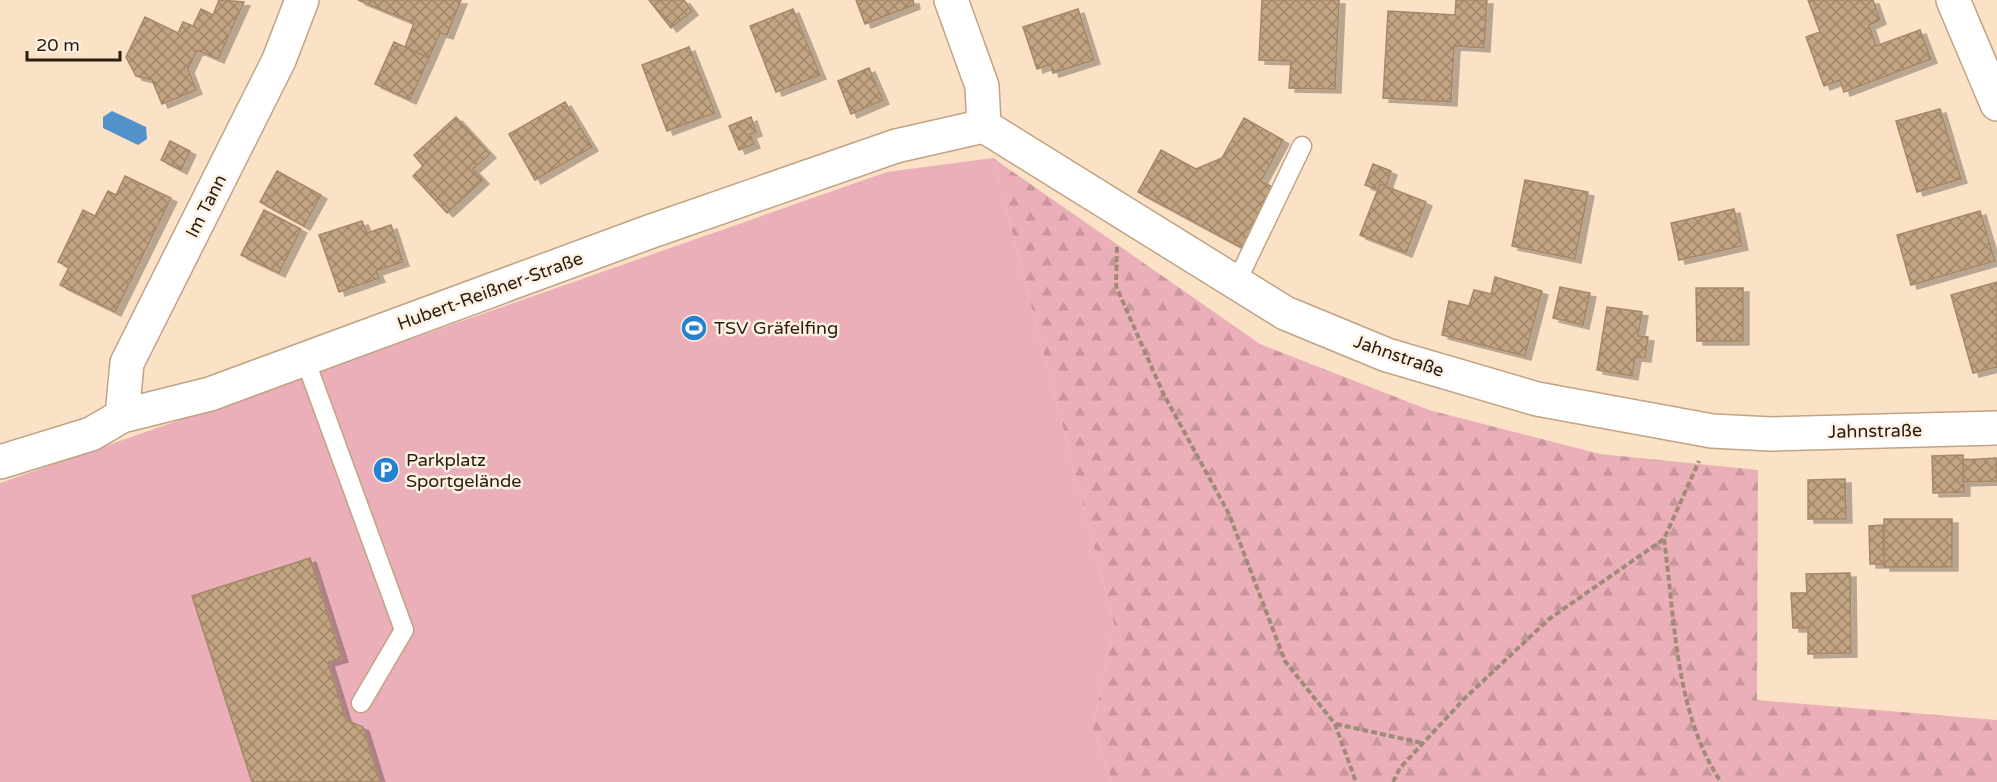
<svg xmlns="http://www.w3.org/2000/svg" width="1997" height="782" viewBox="0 0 1997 782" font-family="'Varela Round',sans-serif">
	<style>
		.green { fill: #eaafb8 }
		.forest { fill: url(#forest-firs) }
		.water { fill: #5391ca }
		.building { fill: url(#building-cross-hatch); stroke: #a68869; stroke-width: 1.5; filter: url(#shadow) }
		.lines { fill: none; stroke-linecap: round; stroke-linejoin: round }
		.service-casing { stroke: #c1a383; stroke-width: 21 }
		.minor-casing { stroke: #c1a383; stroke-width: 36 }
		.path { stroke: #9f8b77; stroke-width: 4; stroke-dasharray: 6 3; stroke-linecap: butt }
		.service { stroke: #fff; stroke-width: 18 }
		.minor { stroke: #fff; stroke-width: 33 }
		.labels { text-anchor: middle; stroke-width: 5; stroke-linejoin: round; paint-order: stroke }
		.street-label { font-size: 18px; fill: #2a1e11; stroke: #fef1e3 }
		.poi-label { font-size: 18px; fill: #2a1e11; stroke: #fef1e3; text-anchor: start }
	</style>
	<defs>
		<pattern id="forest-firs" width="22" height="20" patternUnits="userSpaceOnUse" patternTransform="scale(1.5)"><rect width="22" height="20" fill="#eaafb8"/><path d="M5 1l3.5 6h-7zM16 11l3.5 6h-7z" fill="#c9969d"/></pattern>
		<pattern id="building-cross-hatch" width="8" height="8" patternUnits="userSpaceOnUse" patternTransform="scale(1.5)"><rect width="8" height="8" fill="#c2a483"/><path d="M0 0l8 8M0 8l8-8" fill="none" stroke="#9e856a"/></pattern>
		<filter id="shadow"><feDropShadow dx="6" dy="4" stdDeviation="0" flood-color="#0004"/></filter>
	</defs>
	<rect width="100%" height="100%" fill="#fbe1c6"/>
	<path class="green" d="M993,158L1114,624L1093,728L1112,782H0V483L887,172Z"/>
	<path class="forest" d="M993,158L1260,344L1429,410L1600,454L1758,470L1757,700L1997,720V782H1112L1093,728L1114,624Z"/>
	<path class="water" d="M112,111L146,127L147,139L138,145L103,128V117Z"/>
	<path class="building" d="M219,0L244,2L218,59L197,50L188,69L196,90L162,104L152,80L136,76L126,57L145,17L178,33L183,22L193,26L201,9L213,15Z
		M358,0H461L447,35L440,33L429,58L405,47L414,23Z
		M649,0H684L692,11L671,28Z
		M856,0H913L914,5L865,24Z
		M1262,0H1339L1335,89L1289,88L1291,61L1259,60Z
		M1456,0H1487L1484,48L1454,46L1451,102L1383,98L1388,11L1455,15Z
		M1808,0H1873L1880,20L1869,25L1876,46L1920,30L1931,59L1844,92L1840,80L1824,86L1806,37L1820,32Z
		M793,9L820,75L776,92L750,26Z
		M1078,9L1094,60L1053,73L1050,64L1037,69L1023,27Z
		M394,42L429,58L410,100L375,84Z
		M689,47L715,113L667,131L642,65Z
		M869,68L883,100L851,114L838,81Z
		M565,102L592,147L535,180L509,134Z
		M1940,109L1961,179L1917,192L1896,121Z
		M456,117L490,154L473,169L483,180L447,213L413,176L423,166L414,155Z
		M751,117L756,132L750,134L754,144L739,150L729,126Z
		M1244,118L1283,140L1261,181L1274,188L1242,248L1138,192L1161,150L1196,169L1222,158Z
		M170,141L190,151L181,170L161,160Z
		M1373,164L1391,171L1386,186L1380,184L1378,190L1365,185Z
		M277,171L321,195L304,226L260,202Z
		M125,176L171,198L115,312L60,285L69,267L58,262L83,210L95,216L108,191L116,195Z
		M1525,180L1588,192L1575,259L1512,246Z
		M1380,184L1426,202L1406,253L1360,235Z
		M1734,209L1742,246L1679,260L1671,223Z
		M264,210L301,229L279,273L241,255Z
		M1980,211L1995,261L1911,285L1897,235Z
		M362,221L367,233L391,225L403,262L376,271L379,278L339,292L319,235Z
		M1495,277L1542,291L1525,356L1442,335L1449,301L1469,306L1474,290L1491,294Z
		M1997,282V367L1973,373L1951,295Z
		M1560,287L1590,293L1583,325L1553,318Z
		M1696,288H1743V341H1697Z
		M1607,307L1642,312L1638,336L1648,337L1645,358L1635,357L1632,376L1597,370Z
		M1963,455L1964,492L1933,493L1932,456Z
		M1996,458L1997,481L1963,482V460Z
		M1845,479L1846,519H1808V480Z
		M1884,519H1952V567H1884Z
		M1883,525L1884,564H1870L1869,526Z
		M310,558L342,658L328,662L346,720L363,727L380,782H252L192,596Z
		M1850,573L1851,653L1808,654V628H1793L1791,593H1807L1806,574Z"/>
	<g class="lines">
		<defs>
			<path id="service" d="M1236,283L1302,146
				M305,359L404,630L361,703"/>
			<path id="minor" d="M951,0L982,86L984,126
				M1953,0L1997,104
				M984,126L1285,313L1387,355L1537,399L1712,431L1771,434L1997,428
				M122,416L127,363L279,60L302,0
				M0,462L91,434L122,416L210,394L649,232L896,146L984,126"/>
		</defs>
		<use href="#service" class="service-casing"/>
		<use href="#minor" class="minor-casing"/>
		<path class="path" d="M1117,247L1116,286L1163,393L1229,514L1285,661L1335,724L1356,782
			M1664,539C1675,619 1675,714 1721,782
			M1336,724L1422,743
			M1393,782L1400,768L1465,698L1549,619L1664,539L1699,461"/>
		<use href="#service" class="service"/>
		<use href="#minor" class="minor"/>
	</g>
	<defs>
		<symbol id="stadium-disc" viewBox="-11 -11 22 22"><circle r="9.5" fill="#2482ce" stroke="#fef1e3"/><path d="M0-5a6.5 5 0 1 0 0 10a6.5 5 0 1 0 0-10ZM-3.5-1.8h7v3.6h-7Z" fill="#fff"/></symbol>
		<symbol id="parking-disc" viewBox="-11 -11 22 22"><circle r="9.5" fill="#2482ce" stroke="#fef1e3"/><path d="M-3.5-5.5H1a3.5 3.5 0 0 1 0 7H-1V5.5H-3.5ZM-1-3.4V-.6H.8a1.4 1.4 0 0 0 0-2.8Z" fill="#fff"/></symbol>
	</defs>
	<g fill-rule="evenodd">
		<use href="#stadium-disc" x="679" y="313" width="30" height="30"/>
		<use href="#parking-disc" x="371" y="455" width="30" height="30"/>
	</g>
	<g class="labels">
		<g class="street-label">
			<text transform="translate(206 206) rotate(-63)" y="6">Im Tann</text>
			<text transform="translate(490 291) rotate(-20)" y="6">Hubert-Reißner-Straße</text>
			<text transform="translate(1399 356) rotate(19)" y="6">Jahnstraße</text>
			<text transform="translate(1875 431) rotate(-1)" y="6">Jahnstraße</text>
		</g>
		<g class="poi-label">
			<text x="714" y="334">TSV Gräfelfing</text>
			<text x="406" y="466">Parkplatz<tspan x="406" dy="21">Sportgelände</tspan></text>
		</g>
	</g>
	<path d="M27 51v9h93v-9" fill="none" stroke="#2a1e11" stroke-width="3"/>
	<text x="36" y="51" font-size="18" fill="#2a1e11" stroke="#fef1e3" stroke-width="4.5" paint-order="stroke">20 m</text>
</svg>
